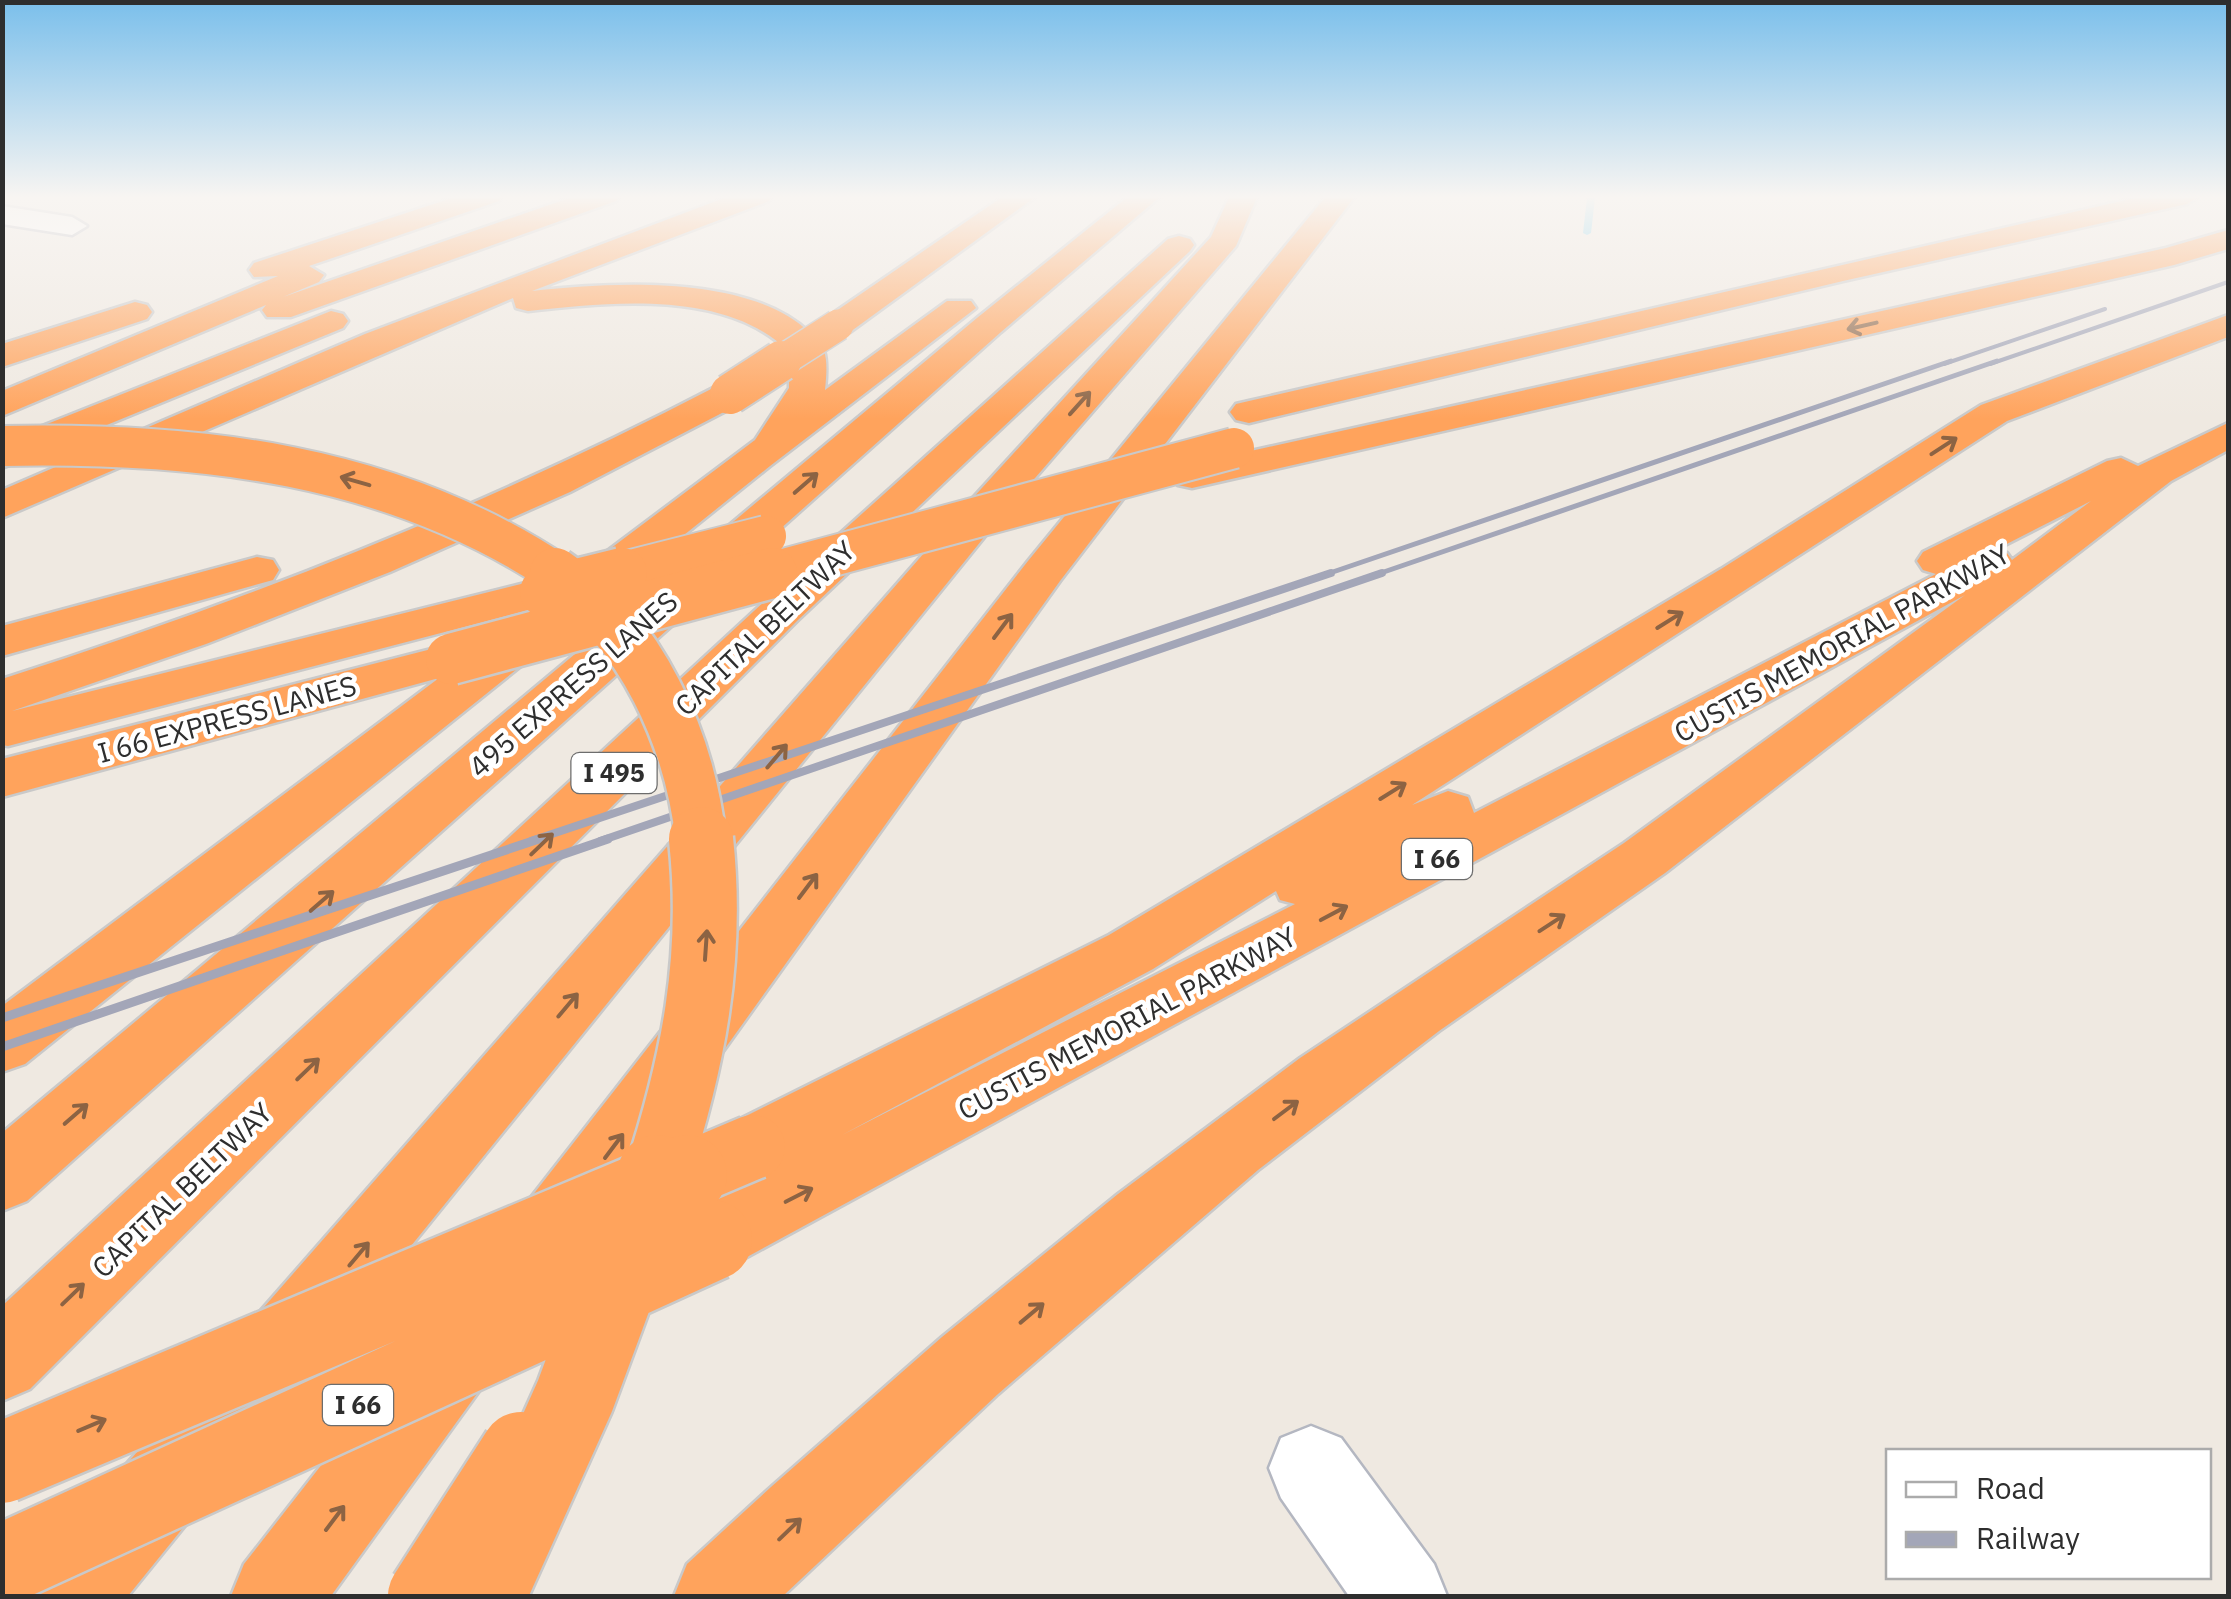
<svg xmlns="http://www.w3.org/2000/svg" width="2231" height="1599" viewBox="0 0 2231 1599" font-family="'IBM Plex Sans',sans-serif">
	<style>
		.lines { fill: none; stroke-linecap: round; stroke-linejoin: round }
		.stream { fill: #75cff0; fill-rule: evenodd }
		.minor-casing { stroke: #b4b7c1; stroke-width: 5 }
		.motorway-casing { stroke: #c9c9c9; stroke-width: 5 }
		.minor { fill: #fff; fill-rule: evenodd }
		.motorway { fill: #ffa35c; fill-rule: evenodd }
		.rail-far3 { stroke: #a3a6b8; stroke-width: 4 }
		.rail-far2 { stroke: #a3a6b8; stroke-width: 5 }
		.rail-far1 { stroke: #a3a6b8; stroke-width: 8 }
		.rail { stroke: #a3a6b8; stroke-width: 9 }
		.motorway-bridge-far4-casing { stroke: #c9c9c9; stroke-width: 34; stroke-linecap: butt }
		.motorway-bridge-far3-casing { stroke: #c9c9c9; stroke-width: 44; stroke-linecap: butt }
		.motorway-bridge-far2-casing { stroke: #c9c9c9; stroke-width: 55; stroke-linecap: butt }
		.motorway-bridge-far1-casing { stroke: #c9c9c9; stroke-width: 69; stroke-linecap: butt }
		.motorway-bridge-casing { stroke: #c9c9c9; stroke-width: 85; stroke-linecap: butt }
		.motorway-bridge-far4 { stroke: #ffa35c; stroke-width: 31 }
		.motorway-bridge-far3 { stroke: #ffa35c; stroke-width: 40 }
		.motorway-bridge-far2 { stroke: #ffa35c; stroke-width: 50 }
		.motorway-bridge-far1 { stroke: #ffa35c; stroke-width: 64 }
		.motorway-bridge { stroke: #ffa35c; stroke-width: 80 }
		.oneway { stroke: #8c6343 }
		.labels { text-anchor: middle; stroke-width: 9; stroke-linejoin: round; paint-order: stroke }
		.shield { fill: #fff; stroke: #6d6d6d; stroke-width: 2.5 }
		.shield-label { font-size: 25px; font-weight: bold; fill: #2e2e2e }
		.street-label { font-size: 28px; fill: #2e2e2e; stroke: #fff }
	</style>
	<rect width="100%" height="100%" fill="#efe9e1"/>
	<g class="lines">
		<path class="stream" d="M1584,195H1592L1595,198L1591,233L1587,235L1583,233L1587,198Z"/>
		<defs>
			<path id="minor" d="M2,206L72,217L87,226L72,235L2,224Z
				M1311,1426L1341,1438L1434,1564L1447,1596H1349L1281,1498L1269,1468L1281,1438Z"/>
			<path id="motorway" d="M461,195H503L499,201L309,266L324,275L319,282L283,297L578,195H620L616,201L291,317H267L262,310L266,305L2,416V391L278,276L254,277L249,270L254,263Z
				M732,195H773L769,201L532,291C612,282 749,274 810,333C815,338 822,344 824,351C828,362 826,379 825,390L947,301H971L976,308L770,466L25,1064L2,1072V1006L439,678L2,797V759L451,644L472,653L529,610L8,746L2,745V679C249,600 487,506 717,386H743L749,394L743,402L570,492L390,572L206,644L12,711L533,581L549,585L554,591L755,440L789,388V352C727,289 610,302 528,311L516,308L513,298L2,518V490L365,334Z
				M1005,195H1038L850,332H826L821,325L826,318Z
				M1130,195H1162L1001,332L27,1201L2,1211V1133L977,318Z
				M1230,195H1258L1236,246L990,530L128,1596H26L39,1564L960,512L1211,237Z
				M1327,195H1356L1060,581L577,1255L551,1265L525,1255L514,1230L525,1205L1028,561Z
				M2148,195H2201L2187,204L1843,281L1249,423L1236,420L1230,412L1236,404L1249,401Z
				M2228,230V249L2174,265L1192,488L1178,485L1172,476L1178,467L1192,464L2166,248Z
				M1179,236L1190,239L1194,245L1190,251L798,620L30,1389L2,1401V1306L766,600L1168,239Z
				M135,302L147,305L152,312L147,319L2,367V344Z
				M331,311L343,314L348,321L343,328L2,468V442Z
				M2228,315V337L2007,421L1412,805L1448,791L1468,797L1474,813L1936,574L1923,570L1917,561L1923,552L2107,461L2121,458L2138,466L2228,423V450L2171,481L1665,873L1439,1031L1258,1170L998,1394L783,1596H674L687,1564L771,1487L942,1337L1118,1194L1300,1058L1624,843L1965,595L712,1276L686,1265L675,1240L686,1215L766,1174L753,1179L728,1169L718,1147L728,1125L1109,935L1721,569L1981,405ZM2091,501L2012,560L2007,553L1995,550ZM1276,891L1280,900L1295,904L842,1135L1153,969Z
				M257,557L273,560L279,570L273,580L2,656V626Z
				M451,1323L479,1335L491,1363L479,1391L331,1596H231L244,1564L423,1335Z"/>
		</defs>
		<use href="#minor" class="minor-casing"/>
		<use href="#motorway" class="motorway-casing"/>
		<use href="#minor" class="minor"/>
		<use href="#motorway" class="motorway"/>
		<path class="rail-far3" d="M1944,364L2105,309
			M1990,364L2228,282"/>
		<path class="rail-far2" d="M1324,575L1951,361
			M1375,575L1997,361"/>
		<path class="rail-far1" d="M531,841L1331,573
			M600,841L1382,573"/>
		<path class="rail" d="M2,1018L539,839
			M2,1047L608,839"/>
		<defs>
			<path id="motorway-bridge-far4" d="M777,364L838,325"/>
			<path id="motorway-bridge-far3" d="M730,394L781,361
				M2,446C198,442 392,463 559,575
				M612,575L766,536
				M762,575L1234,448"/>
			<path id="motorway-bridge-far2" d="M555,573C642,631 690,740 701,841
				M545,592L622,573
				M451,659L772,573"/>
			<path id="motorway-bridge-far1" d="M656,1177C693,1064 714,958 701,839
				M682,1177L753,1147"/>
			<path id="motorway-bridge" d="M2,1463L687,1175
				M2,1565L712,1240
				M428,1596L521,1452
				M485,1596L575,1396L657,1175"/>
		</defs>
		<use href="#motorway-bridge-far4" class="motorway-bridge-far4-casing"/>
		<use href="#motorway-bridge-far3" class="motorway-bridge-far3-casing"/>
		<use href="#motorway-bridge-far2" class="motorway-bridge-far2-casing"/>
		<use href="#motorway-bridge-far1" class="motorway-bridge-far1-casing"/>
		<use href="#motorway-bridge" class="motorway-bridge-casing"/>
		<use href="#motorway-bridge-far4" class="motorway-bridge-far4"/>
		<use href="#motorway-bridge-far3" class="motorway-bridge-far3"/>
		<use href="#motorway-bridge-far2" class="motorway-bridge-far2"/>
		<use href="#motorway-bridge-far1" class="motorway-bridge-far1"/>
		<use href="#motorway-bridge" class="motorway-bridge"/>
	</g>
	<defs><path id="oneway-shaft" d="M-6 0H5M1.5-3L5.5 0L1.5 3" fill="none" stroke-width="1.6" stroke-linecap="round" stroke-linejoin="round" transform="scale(2.5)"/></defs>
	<g class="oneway">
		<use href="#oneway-shaft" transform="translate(1862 326) rotate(167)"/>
		<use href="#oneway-shaft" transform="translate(1080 403) rotate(-48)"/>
		<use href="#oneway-shaft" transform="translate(1944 446) rotate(-33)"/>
		<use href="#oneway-shaft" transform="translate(355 481) rotate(-164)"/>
		<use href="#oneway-shaft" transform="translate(806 483) rotate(-41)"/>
		<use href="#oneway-shaft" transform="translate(1670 620) rotate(-32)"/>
		<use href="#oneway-shaft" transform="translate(1003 626) rotate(-53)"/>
		<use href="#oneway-shaft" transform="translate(777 756) rotate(-50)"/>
		<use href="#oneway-shaft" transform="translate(1393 791) rotate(-32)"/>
		<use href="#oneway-shaft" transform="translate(542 844) rotate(-44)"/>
		<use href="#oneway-shaft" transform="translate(808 886) rotate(-53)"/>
		<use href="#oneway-shaft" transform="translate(322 901) rotate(-41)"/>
		<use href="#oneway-shaft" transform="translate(1334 913) rotate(-28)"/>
		<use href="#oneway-shaft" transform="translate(1552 923) rotate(-33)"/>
		<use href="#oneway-shaft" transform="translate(706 945) rotate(-86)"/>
		<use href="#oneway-shaft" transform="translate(568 1005) rotate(-50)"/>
		<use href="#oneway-shaft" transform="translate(308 1069) rotate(-44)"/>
		<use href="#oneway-shaft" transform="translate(1286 1110) rotate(-37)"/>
		<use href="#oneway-shaft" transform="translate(76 1114) rotate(-41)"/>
		<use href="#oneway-shaft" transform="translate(614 1146) rotate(-53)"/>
		<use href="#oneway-shaft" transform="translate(799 1195) rotate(-27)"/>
		<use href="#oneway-shaft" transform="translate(359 1254) rotate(-50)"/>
		<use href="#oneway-shaft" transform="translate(73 1294) rotate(-44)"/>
		<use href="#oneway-shaft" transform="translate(1032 1313) rotate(-40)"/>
		<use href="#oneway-shaft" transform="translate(92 1425) rotate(-23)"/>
		<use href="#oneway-shaft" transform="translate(335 1518) rotate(-53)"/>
		<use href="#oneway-shaft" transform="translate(790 1529) rotate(-44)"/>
	</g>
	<linearGradient id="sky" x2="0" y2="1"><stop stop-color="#7abfeb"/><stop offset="0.47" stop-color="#f8f5f2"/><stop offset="1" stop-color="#f8f5f2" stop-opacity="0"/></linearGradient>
	<rect width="2231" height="419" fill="url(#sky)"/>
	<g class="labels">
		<g class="shield">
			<rect x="571.5" y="753" width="85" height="40" rx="8"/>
			<rect x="1402" y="839" width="70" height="40" rx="8"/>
			<rect x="323" y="1385" width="70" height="40" rx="8"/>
		</g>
		<g class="shield-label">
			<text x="614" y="782">I 495</text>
			<text x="1437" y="868">I 66</text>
			<text x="358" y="1414">I 66</text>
		</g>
		<g class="street-label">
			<text transform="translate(765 628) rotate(-44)" y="10">CAPITAL BELTWAY</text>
			<text transform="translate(1842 643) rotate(-29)" y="10">CUSTIS MEMORIAL PARKWAY</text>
			<text transform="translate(573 684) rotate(-41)" y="10">495 EXPRESS LANES</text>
			<text transform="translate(227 719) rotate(-15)" y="10">I 66 EXPRESS LANES</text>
			<text transform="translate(1127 1023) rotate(-28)" y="10">CUSTIS MEMORIAL PARKWAY</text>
			<text transform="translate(182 1190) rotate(-44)" y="10">CAPITAL BELTWAY</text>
		</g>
	</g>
	<rect width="2231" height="1599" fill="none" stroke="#2e2e2e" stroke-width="10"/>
	<rect x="1886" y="1449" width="325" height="130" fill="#ffffff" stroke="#ababab" stroke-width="2.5"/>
	<rect x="1906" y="1482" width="50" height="15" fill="#ffffff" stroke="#ababab" stroke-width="2.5"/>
	<text x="1976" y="1499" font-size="30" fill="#2e2e2e">Road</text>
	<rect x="1906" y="1532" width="50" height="15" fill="#a3a6b8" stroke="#ababab" stroke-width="2.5"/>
	<text x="1976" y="1549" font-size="30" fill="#2e2e2e">Railway</text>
</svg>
